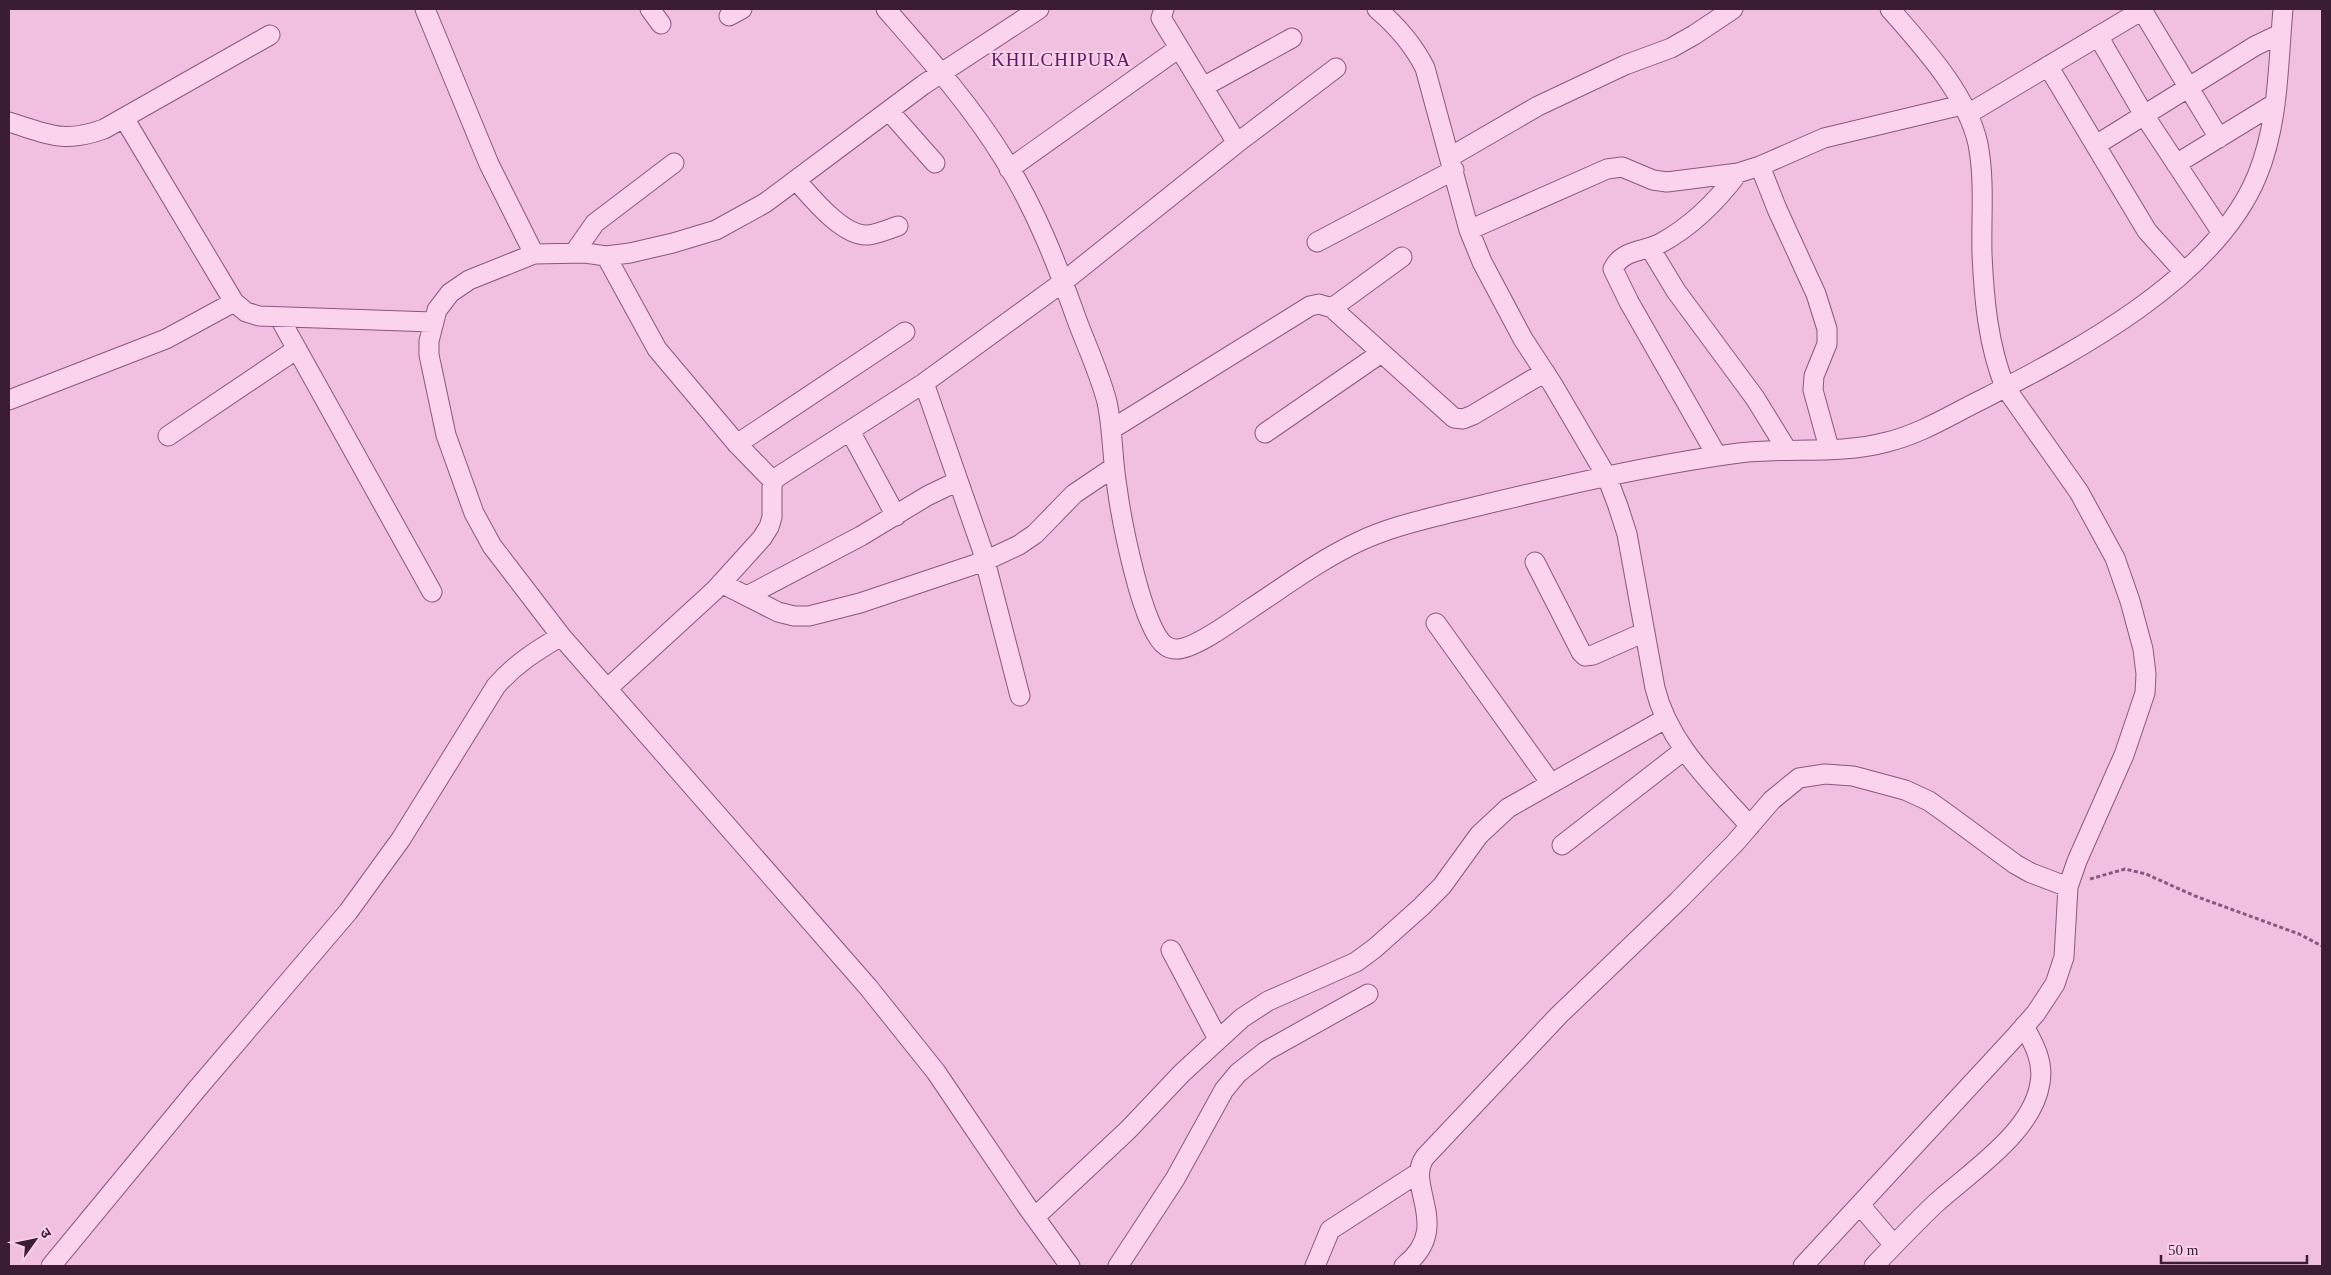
<svg xmlns="http://www.w3.org/2000/svg" width="2331" height="1275" viewBox="0 0 2331 1275" font-family="'Times New Roman','Noto Sans Devanagari',serif">
	<style>
		.lines { fill: none; stroke-linecap: round; stroke-linejoin: round }
		.minor-casing { stroke: #8b5681; stroke-width: 21 }
		.path { stroke: #8b5681; stroke-width: 3; stroke-dasharray: 4 2.5; stroke-linecap: butt }
		.minor { stroke: #fbd3ed; stroke-width: 19 }
		.labels { text-anchor: middle; stroke-width: 4.5; stroke-linejoin: round; paint-order: stroke }
		.quarter-label { font-size: 19px; letter-spacing: 1px; fill: #5e1869; stroke: #f8cfe9 }
	</style>
	<rect width="100%" height="100%" fill="#f1bfdf"/>
	<g class="lines">
		<defs>
			<path id="minor" d="M425,9L489,164L534,254
				M650,9L661,24
				M886,9C927,56 971,105 1004,159C1036,209 1058,267 1078,323C1088,349 1100,375 1107,402C1113,430 1112,458 1117,487C1121,517 1142,631 1166,646C1169,648 1173,649 1176,649C1194,650 1235,619 1250,609C1285,586 1320,560 1358,542C1387,528 1418,521 1449,513C1545,490 1641,466 1739,453C1788,447 1839,455 1887,442C1921,434 1952,414 1983,399C2077,351 2215,278 2257,176C2279,123 2278,64 2283,9
				M1039,9L923,85L765,203L716,230L673,243L630,253L606,256L585,253L534,254L469,280L450,293L437,310L429,341V355L446,435L474,513L492,546L561,636L868,987L936,1072L1028,1208L1070,1266
				M1164,9L1161,18L1237,143
				M1377,9C1397,26 1413,44 1425,68L1469,230L1482,262L1523,339L1553,385L1607,477L1618,506L1627,534L1655,688C1669,745 1713,784 1750,826
				M2142,10L2219,138
				M729,16L742,9
				M2098,36L2144,115L2222,233
				M2048,66L2147,231L2184,272
				M1203,87L1292,38
				M889,111L935,163
				M1968,114L2144,9
				M124,118L234,302L246,312L259,316L432,322
				M9,122C48,134 63,144 104,129L270,35
				M2096,145L2255,46L2280,34
				M1450,157L1538,106L1625,65L1671,48L1694,35L1733,9
				M2176,164L2274,104
				M1760,166L1777,209L1816,294L1827,329V344L1814,376L1813,390L1829,448
				M1009,169L1179,48
				M796,180C811,197 843,237 868,235C878,234 889,229 898,226
				M1469,230L1607,169L1622,167L1653,180L1667,182L1738,173L1760,166L1824,138L1962,105
				M1317,242L1454,170
				M1650,248L1676,291L1755,398L1787,450
				M574,253L595,223L674,163
				M606,256L657,349L737,444L773,481
				M1332,308L1402,257
				M279,317L432,592
				M924,383L982,549L1020,696
				M9,400L166,339L234,302
				M1112,429L1310,306L1319,304L1332,308L1454,418L1463,419L1473,415L1545,372
				M850,431L896,516
				M1265,433L1381,353
				M168,436L297,349
				M737,444L905,332
				M1717,456L1629,302L1613,269C1622,249 1645,252 1661,243C1692,226 1717,201 1738,173
				M1535,562L1581,652L1585,656L1593,655L1645,632
				M721,583L778,612L794,616H809L860,603L985,561L1019,545L1035,534L1074,494L1114,467
				M747,596L861,536L927,496L958,481
				M1436,623L1550,782
				M607,689L715,590L762,538L769,527L772,517V487L773,481L779,476L924,383L1063,282L1237,143L1336,68
				M1562,845L1683,751
				M1171,950L1218,1039
				M1860,1205L1894,1245
				M1035,1217L1128,1130L1182,1073L1242,1018L1268,1001L1356,962L1375,948L1421,907L1442,886L1479,835L1508,808L1665,719
				M51,1266L197,1089L348,912L401,839L496,686C515,664 536,651 561,636
				M1118,1266L1175,1179L1224,1090L1238,1073L1266,1051L1368,994
				M1315,1266L1330,1230L1418,1173
				M1404,1266C1454,1227 1404,1186 1425,1157L1559,1015L1678,901L1735,843L1772,800L1799,778L1825,774L1853,776L1905,790L1929,801L1950,816L2015,864L2031,873L2068,887
				M1803,1266L2014,1038L2036,1013L2055,984L2064,957L2068,887L2077,861L2124,755L2145,693L2146,674L2143,649L2130,601L2115,558L2079,492L2005,387C1988,345 1984,299 1982,254C1981,217 1985,181 1978,144C1967,94 1923,47 1890,9
				M1874,1266C1894,1245 1914,1224 1935,1204C1970,1172 2033,1132 2040,1083C2044,1062 2034,1044 2024,1026"/>
		</defs>
		<use href="#minor" class="minor-casing"/>
		<path class="path" d="M2090,879L2125,869L2146,874L2195,896L2299,934L2322,946"/>
		<use href="#minor" class="minor"/>
	</g>
	<g class="labels">
		<g class="quarter-label">
			<text x="1061" y="66">KHILCHIPURA</text>
		</g>
	</g>
	<rect width="2331" height="1275" fill="none" stroke="#3a1c35" stroke-width="20"/>
	<g transform="translate(35 1240) rotate(57)" stroke="#f8cfe9" stroke-width="4" paint-order="stroke">
	<path d="M0-4L9 19L0 12L-9 19Z" fill="#3a1c35"/>
	<text y="-8" font-size="14" font-weight="bold" text-anchor="middle" fill="#3a1c35">उ</text>
	</g>
	<path d="M2161 1255v8h146v-8" fill="none" stroke="#3a1c35" stroke-width="2.5"/>
	<text x="2168" y="1255" font-size="15" fill="#3a1c35" stroke="#f8cfe9" stroke-width="4" paint-order="stroke">50 m</text>
</svg>
